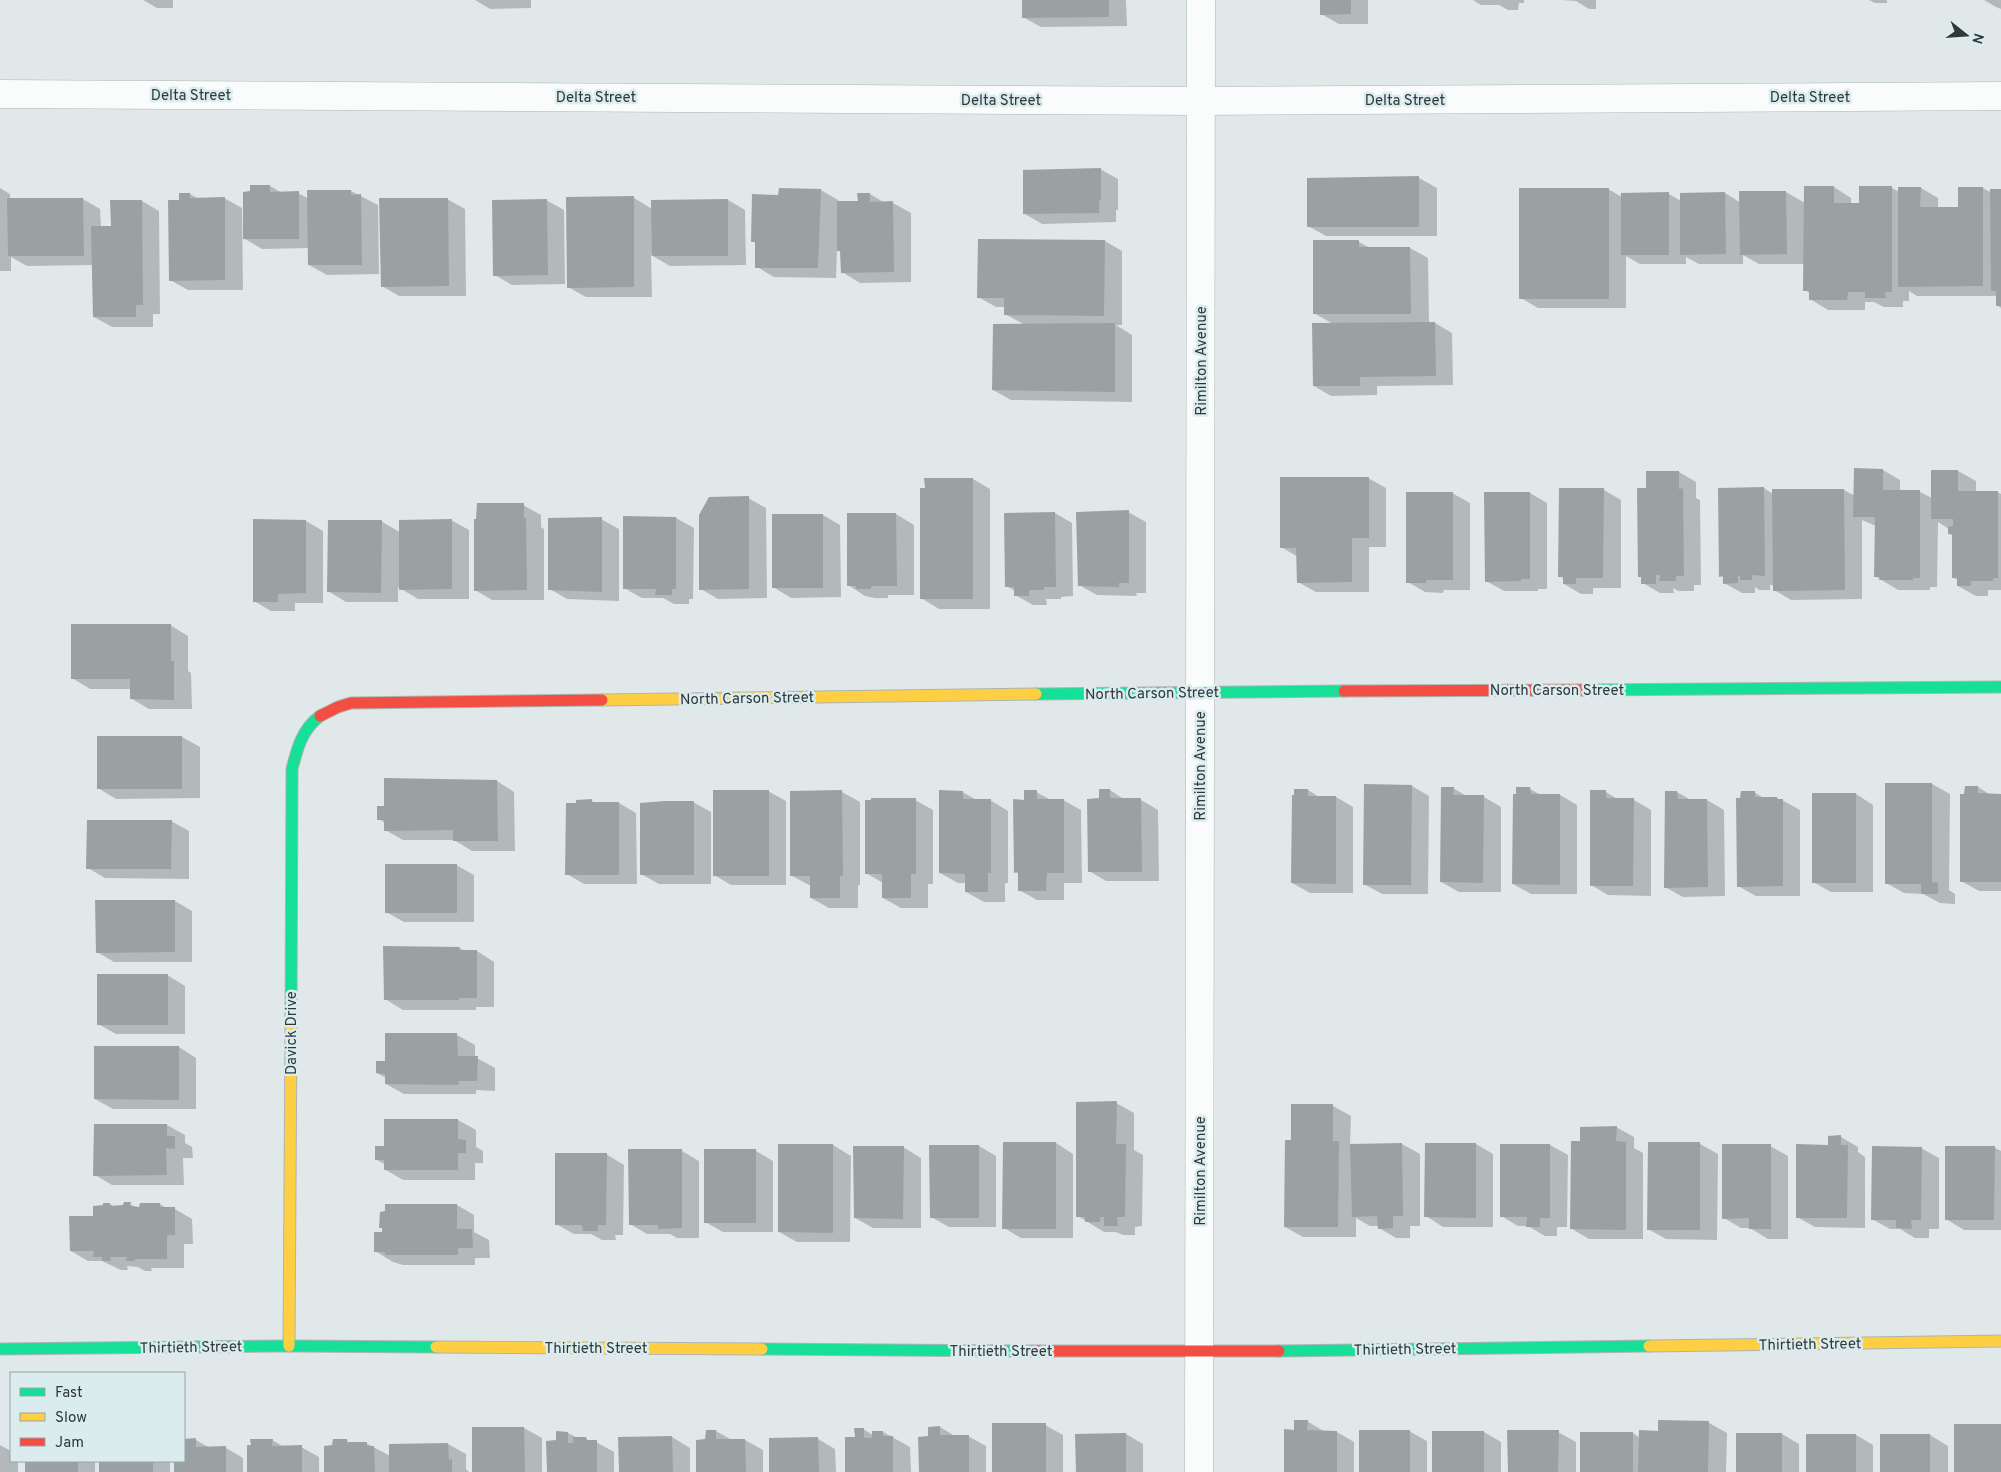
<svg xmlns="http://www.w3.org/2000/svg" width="2001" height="1472" viewBox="0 0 2001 1472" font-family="Overpass,sans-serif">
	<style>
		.shadow { fill: #0003 }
		.building { fill: #9ba0a3 }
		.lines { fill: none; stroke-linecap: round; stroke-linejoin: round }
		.street-casing { stroke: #adb4b5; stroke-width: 29 }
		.fast-casing { stroke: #adb4b5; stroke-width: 13 }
		.slow-casing { stroke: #adb4b5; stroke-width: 13 }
		.jam-casing { stroke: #adb4b5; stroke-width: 13 }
		.street { stroke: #fafcfc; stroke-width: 28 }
		.fast { stroke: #16e098; stroke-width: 11 }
		.slow { stroke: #ffcf43; stroke-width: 11 }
		.jam { stroke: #f24e42; stroke-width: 11 }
		.labels { text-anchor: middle; stroke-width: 5; stroke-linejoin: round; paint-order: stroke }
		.street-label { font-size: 15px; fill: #313839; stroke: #dbecef }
	</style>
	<rect width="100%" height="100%" fill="#e0e8ea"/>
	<path class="shadow" d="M143,0H173V8H157Z
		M475,0H531V8L490,9Z
		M1023,0H1126L1127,26L1041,27L1023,17Z
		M1321,0H1368V24H1339L1321,14Z
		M1473,0H1524V3H1519L1518,10H1508L1499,5H1481Z
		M1562,0H1616H1596V9H1589L1576,1Z
		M1869,0H1887V3H1875Z
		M1984,0H2001V9L1996,7Z
		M1100,169L1118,179V210H1116V222L1042,224L1025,214Z
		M1419,178L1437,188V236H1326L1308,226Z
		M270,186L282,193H298L309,199V192L351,191L378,205L379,274L327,275L309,265V248L262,249L245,239Z
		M1834,187L1851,198V204H1860L1892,188L1899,192L1921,188L1938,198V208H1959L1983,188L1992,193L2001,190V308L1998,306V296H1917L1909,291V301H1903V307H1884L1874,302H1865V310H1828L1810,299V293L1805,290V264H1759L1743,255V264H1699L1686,257V264H1640L1626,256V308H1538L1521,298L1608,189L1622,197L1669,194L1681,201L1725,193L1741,203V192H1786L1805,203Z
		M0,188L10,194V199H83L100,209L101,227H112L142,201L159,211L160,314H153V327H112L94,317L93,265L27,266L11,257V271H0Z
		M821,190L838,200V202H859L870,194L885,203H893L911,213V282L860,283L842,272V253L837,250L836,278L774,277L757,267V243L752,241L779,196Z
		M180,194H190L199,199L224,198L242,208L243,290H188L170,280Z
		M634,198L652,209L728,200L745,210L746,265L670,266L651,255L652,297H586L568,287Z
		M447,199L465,209L466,296H399L382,286Z
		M546,200L564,210L565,284L512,285L495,275Z
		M1105,241L1122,251V325H1116L1132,335V402L1011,400L993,390L1025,325L1005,314V307H996L978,297Z
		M1359,242L1370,248H1410L1428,258L1429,323H1435L1452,333L1453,385L1377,386V395L1331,396L1314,386L1333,324L1314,313Z
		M1883,470L1900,480V491L1920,492L1932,498V471H1958L1976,481V492H1997L2001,494V590H1988V596H1976L1958,586V580L1954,578V536L1949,534V529L1938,522L1937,587H1930V590H1898L1875,576L1876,526L1862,520V599L1791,600L1774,590V585H1770V590H1759L1755,587V593H1742L1724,583V578L1721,576L1764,488L1773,494L1844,490L1855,496Z
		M1679,472L1696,482V498L1700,500L1701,585H1694V591H1678L1673,588L1674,593H1660L1643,583V578L1639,576Z
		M1368,478L1386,488V547H1369V592H1316L1298,582V557L1281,547Z
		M973,479L990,489V609H939L921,598L926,490Z
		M1604,490L1621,500V588H1593V594H1581L1564,584V579L1560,576Z
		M1452,493L1470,503V590H1444L1443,593L1425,592L1408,582Z
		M1530,493L1547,503V589H1538V591H1504L1486,581Z
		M748,498L766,508L767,598L718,599L701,589Z
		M523,505L541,515V527L544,529V600H492L475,590Z
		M1128,512L1146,522V593H1136L1137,596L1097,595L1079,585Z
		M1055,513L1072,523L1073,596L1061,597V599H1046L1047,605H1033L1015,595V591L1006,586Z
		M896,514L914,525V595H888V598H875L865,596L848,585V515Z
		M823,515L840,525L841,597L791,598L773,587Z
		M625,517L676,518L694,528L693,599H689V604H674L663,598H642L624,588Z
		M601,519L619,529V601L567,599L550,589Z
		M451,520L469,530V599H418L398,587V602H346L328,591L381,521L401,533Z
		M306,521L323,531V603H295V611H271L254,601Z
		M170,625L188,636V671L191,673L192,709H149L132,699V689H90L72,678Z
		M98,737H182L200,747V798L116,799L98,788Z
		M497,781L514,792L515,851H472L454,840H403L385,830V823L379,819L385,807Z
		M1932,784L1950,794L1949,890L1955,894V904L1940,903L1923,894L1904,893L1886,883Z
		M1412,786L1429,796L1428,894H1382L1364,884Z
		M1978,787L1991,795H2001V891H1979L1961,881L1966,795Z
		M1453,788L1468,797H1484L1501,807V892H1459L1441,882Z
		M1530,789L1541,795H1560L1577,805V894H1531L1513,884Z
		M1110,790L1125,800H1141L1158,810L1159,881H1106L1089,871L1101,800Z
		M1308,790L1319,797H1336L1353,807V893H1310L1292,883Z
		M768,791L786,801V885H731L714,875Z
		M842,792L860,802V885H858V908H829L811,898V886L792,876Z
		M962,792L977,800H990L1008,811V883H1005V902H984L966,892V883H958L940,873Z
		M1036,792L1051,800H1063L1081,810L1082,883H1064V900H1037L1019,890V874L1015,872L1026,801Z
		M1606,792L1619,800H1634L1651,810V896L1608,895L1591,885Z
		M1667,792H1677L1691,800H1707L1724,810L1725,896L1683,897L1665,887Z
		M1754,792L1764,798H1777L1782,800L1800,810V896H1756L1738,886Z
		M1856,794L1873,805V892H1831L1813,882Z
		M915,800L933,810V884H928V908H901L883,898V883L866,873Z
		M592,801L596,803H619L636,813L637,884H584L567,874L577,804Z
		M693,802L711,812V884H659L641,874Z
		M171,821L189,831V879L105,878L88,868Z
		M456,865L474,875V922H404L386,912Z
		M175,901L192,911V962H114L97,952Z
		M459,948L466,951H477L494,962V1007H476V1010H403L385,999Z
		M167,975L185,986V1034H116L98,1024Z
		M457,1035L475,1045V1057L495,1068V1091L476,1090V1094H404L386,1084V1078L377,1073Z
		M179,1047L196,1058V1109H113L95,1099Z
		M1116,1103L1134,1113V1150L1143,1155L1142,1226L1135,1227V1235H1123L1116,1232H1104L1078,1216Z
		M1292,1105L1333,1106L1351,1116L1350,1145L1402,1144L1420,1154V1226H1410V1238H1396L1379,1228V1226H1370L1356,1218V1237H1303L1285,1227L1292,1141Z
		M458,1120L476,1130V1147L483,1151V1163H475V1180H403L386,1170V1165L377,1160L385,1148Z
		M95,1125H167L185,1135V1143L192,1147L193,1158H183L184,1185H112L95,1175Z
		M1616,1127L1634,1137V1148L1643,1153V1239H1589L1572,1229L1581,1142Z
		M1841,1137L1858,1147V1152L1865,1157V1228L1815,1227L1797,1217Z
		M1056,1143L1073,1154V1238H1021L1004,1228Z
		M1649,1143L1700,1144L1718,1154L1717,1240L1666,1239L1648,1229Z
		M1476,1144L1493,1154V1227H1443L1426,1216Z
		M833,1145L851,1156L850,1242H797L779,1232V1146Z
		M1501,1145H1550L1568,1155L1567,1227H1557V1236H1545L1528,1226H1518L1501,1216Z
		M979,1146L996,1156V1227H949L931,1217Z
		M1770,1146L1788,1156V1239H1768L1750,1228H1741L1724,1218Z
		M903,1147L921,1158V1228H873L855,1218Z
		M1921,1148L1939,1158V1229H1929V1238H1915L1900,1229H1890L1872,1219Z
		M1995,1148L2001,1151V1230H1964L1946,1219Z
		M682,1151L699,1161V1238H677L670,1234H647L630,1224Z
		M756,1151L773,1161V1232H723L705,1222Z
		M606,1154L624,1165L623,1235H615L616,1240H602L591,1234H574L556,1224Z
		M110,1204L115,1207L130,1204L137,1208L160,1204L168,1209H175L192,1219L193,1244H184V1268H151L152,1271H145L138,1267L127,1266L128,1270H121L102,1261H88L71,1251L94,1217Z
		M457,1205L474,1215V1232L489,1240L490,1258H475V1265H403L393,1262L375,1251L384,1233V1229L381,1227Z
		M1307,1421L1325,1432H1337L1354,1442V1472H1285L1295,1431Z
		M1659,1422L1709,1423L1727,1433L1726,1472H1581L1633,1433L1640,1438L1660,1432Z
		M1045,1425L1063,1435V1472H994Z
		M940,1427L955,1436H968L986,1446V1472H920L930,1437Z
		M524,1428L542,1438V1472H474Z
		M863,1429L873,1435L883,1432L910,1447L911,1472H846L856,1438Z
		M716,1431L732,1440H745L763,1450V1472H697L707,1441Z
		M1409,1431L1427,1441V1472H1360Z
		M1484,1432L1501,1442V1472H1433Z
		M1558,1432L1576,1442V1472H1509Z
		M568,1433L578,1438L596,1442L614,1452V1472H548L558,1441Z
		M1126,1434L1143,1444V1472H1077Z
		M1782,1434L1799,1444V1472H1737Z
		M1856,1435L1873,1445V1472H1807Z
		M1930,1435L1948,1446V1472H1881Z
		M672,1437L690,1448V1472H620V1438Z
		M818,1439L835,1449L836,1472H771Z
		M196,1440L210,1448H226L243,1458V1472H175V1461H184V1449Z
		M272,1440L284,1447H301L319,1457V1472H249L252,1446Z
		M347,1441L351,1443H366L390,1456V1445L448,1444L466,1454V1469L469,1472H326L333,1447Z
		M0,1445L11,1451V1461H18V1472H0Z
		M26,1461H95V1472H26Z
		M100,1461H170V1472H100Z"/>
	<path class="building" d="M1022,0H1109V17L1022,18Z
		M1320,0H1351V14L1320,15Z
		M1101,168V201L1099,200V213L1023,214V170Z
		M1419,176V227H1307V178Z
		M250,185H270V192L299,191V239H243V192L250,191Z
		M1804,186H1834V203H1859V186H1892V292H1885L1886,298H1865V292H1848L1847,300H1809V291H1803Z
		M1898,187H1921L1920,207H1958V187H1983V286L1898,287Z
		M779,188L821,189L818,268H755V242H751L752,194L778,195Z
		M1519,188H1609V299H1519Z
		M1990,189H2001V306H1996V291H1991Z
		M307,190H351V195L361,194L362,265H308Z
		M1739,191H1786L1787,254L1740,255Z
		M1669,192V255H1621V193Z
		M1725,192L1726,254L1680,255V193Z
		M179,193H190V198L225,197V280L169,281L168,200H179Z
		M857,193H870V202L893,201L894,272L841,273L840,251H837V201H858Z
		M634,196V287L567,288L566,197Z
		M7,198H83L84,256H8Z
		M379,198H448L449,286L381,287Z
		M547,199L548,275L493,276L492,200Z
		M728,199V256H652L651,200Z
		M110,200H142L143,305H136V317H93L91,226H111Z
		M978,239L1105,240L1104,316L1004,315V298H977Z
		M1313,240H1359V247H1410L1411,314H1313Z
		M1435,322L1436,376L1360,377V386H1313L1312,323Z
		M1115,323V392L992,390L993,324Z
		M1854,468L1883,469V490H1920V578H1913V580H1879L1880,577H1874L1875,517H1853Z
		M1931,470H1958V491H1998V578H1993V581H1971V586H1957V578H1952V534H1948V527L1953,526V519H1931Z
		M1646,471H1679V489L1683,488L1684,576H1676V581H1659L1660,575H1656V584H1641V577H1638L1637,488H1646Z
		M1280,477H1369V538H1352V582L1297,583L1296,548H1280Z
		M924,478H973V599H920V488H925Z
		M1764,487L1765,576L1752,575V580H1740V575L1738,576V583L1723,584V576L1719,577L1718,488Z
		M1559,488H1604L1603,578H1576V584H1563V577H1558Z
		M1772,489H1844L1845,590L1773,591Z
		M1406,492H1453V580H1426V583H1406Z
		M1484,492H1530V579H1521V581L1485,582Z
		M749,496V589L699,590V515L709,497Z
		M477,503H524V518H526L527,590L474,591V519H476Z
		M1129,510V583H1119V587L1078,586L1076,512Z
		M1055,512L1056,587H1044V590H1029V596H1014V587H1005L1004,513Z
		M847,513H896L897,586H871V589H856V586H847Z
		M772,514H823V588H772Z
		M623,516L676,517V589H672V595H655L656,589H623Z
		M602,517V592L548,590V518Z
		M253,519L306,520V593L278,594V602H253Z
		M452,519V589L399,590V520Z
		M328,520H382L381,593L327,592Z
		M71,624H171V661H174V700L130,699V679H71Z
		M97,736H182V789H97Z
		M384,778L497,780L498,841H453V830L384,831V820H377V806H384Z
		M1885,783H1932V882L1938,883V894H1921V884H1885Z
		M1364,784L1412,785L1411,885H1363Z
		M1965,786H1978V793L2001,794V882H1960V794H1964Z
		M1441,787H1454L1453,795H1484L1483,883L1440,882Z
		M1516,787H1530L1531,794H1560V885L1512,884L1513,794H1516Z
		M1099,789H1110V798H1141L1142,872H1088L1087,799L1099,798Z
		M1294,789H1308V796H1336V884L1291,883L1292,795H1294Z
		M713,790H769V876H713Z
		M842,790L843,876H840V898H810V876H790V791Z
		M939,790L963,791V799H991V873H988V892H965V874L939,873Z
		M1024,790H1037V799H1064V873H1047L1046,891H1018V872L1014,873L1013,799L1024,800Z
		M1590,790H1606V798H1634L1633,886H1590Z
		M1665,791H1677L1678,799H1707L1708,887L1664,888Z
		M1741,791H1755V797H1777V799H1783V886L1737,887L1736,798H1740Z
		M1812,793H1856V883H1812Z
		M871,798H916V874H911V898H882V874H865V800H871Z
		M592,799V802H619V875H565L566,803H576V800Z
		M665,801H694V875H640V803Z
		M87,820H172L171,869H86Z
		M385,864H457V913H385Z
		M95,900H175V952L96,953Z
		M383,946L460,947L459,950H477V998H459V1000H384Z
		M97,974H168V1025H97Z
		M385,1033H457L458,1056H478L477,1081H458L459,1085L385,1084V1074L376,1073V1061H385Z
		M94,1046H179V1100L94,1099Z
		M1117,1101L1116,1144H1126L1125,1217H1117L1118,1226H1104V1217H1100V1222H1085V1217H1076V1102Z
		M1291,1104H1333V1141H1339L1338,1227H1284L1285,1140H1291Z
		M384,1119H458V1139L466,1140V1153H458V1170H384V1160H375V1146H384Z
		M94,1124H167V1136H175V1149L166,1148L167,1175L93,1176Z
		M1617,1126L1616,1141L1626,1142V1230L1570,1229L1571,1141H1580V1127Z
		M1841,1135V1145H1848L1847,1218H1796V1144L1828,1145V1136Z
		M1003,1142H1056V1229H1002Z
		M1648,1142H1700V1230H1647Z
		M1402,1143L1403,1216H1393V1228L1378,1229L1377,1216L1352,1217L1350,1144Z
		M1425,1143H1476V1218L1424,1217Z
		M778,1144H833V1233L778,1232Z
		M1500,1144H1550V1218H1540V1227H1526L1527,1217H1500Z
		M1722,1144H1771V1229H1749V1218L1722,1219Z
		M929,1145H979V1218H930Z
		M853,1146H904L903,1219L854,1218Z
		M1872,1146L1922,1147L1921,1220H1911L1912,1229L1896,1228V1220H1871Z
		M1945,1146H1995L1994,1220H1945Z
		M628,1149H682V1228L658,1229V1225H629Z
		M704,1149H756V1223H704Z
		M555,1153H607L606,1225H598V1231H583L582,1225H555Z
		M124,1202H131L130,1206L139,1207L140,1203H160V1207H175V1235H167V1259H134L135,1261H126L127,1257H110L111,1261H102V1257H93L94,1251H70L69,1216H93V1206L103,1205V1203H110V1206L123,1205Z
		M385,1204H457V1229H472L473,1248H458V1255H385V1252H374V1232H382V1228H379L380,1212L385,1211Z
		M1294,1420H1308L1307,1430L1337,1431V1472H1284V1429L1294,1430Z
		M1658,1420L1709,1421L1708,1472H1638L1639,1430L1658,1431Z
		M992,1423H1046V1472H992Z
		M1954,1424H2001V1472H1954Z
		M940,1426V1435H969V1472H919L918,1437L928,1436V1427Z
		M472,1427H524L525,1472H472Z
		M854,1428H864V1438H872V1431H883V1436H893V1472H845V1437H855Z
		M706,1430H716V1439H745L746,1472H696V1440L705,1439Z
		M1359,1430H1410V1472H1359Z
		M1507,1430H1559L1558,1472H1508Z
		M556,1431L568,1432V1443H573V1437H586L587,1440H597V1472H547L546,1441L556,1440Z
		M1432,1431H1484V1472H1432Z
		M1580,1432H1633V1472H1580Z
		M1126,1433V1472H1076L1075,1434Z
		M1736,1433H1782V1472H1736Z
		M1806,1434H1856V1472H1806Z
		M1880,1434H1930V1472H1880Z
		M672,1436L673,1472H619L618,1437Z
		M818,1437L819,1472H769V1438Z
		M196,1438V1447L226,1446V1472H174V1461H184V1439Z
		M250,1439H273L272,1446L302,1445V1472H247V1445H251Z
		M333,1439H347L348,1445L349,1442H367V1446H374L375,1472H324V1446L332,1445Z
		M448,1443L449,1460L452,1459V1472H389V1444Z
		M25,1461H78V1472H25Z
		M99,1461H153V1472H99Z"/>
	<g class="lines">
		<defs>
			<path id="street" d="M0,94L1200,101L2001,96
				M1199,1472L1201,0"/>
			<path id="fast" d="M1583,690L2001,687
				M1036,694L1344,691
				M291,1028L292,769C297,749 302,729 320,716
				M0,1349L289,1346L436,1347
				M762,1349L1017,1351
				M1279,1351L1649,1346"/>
			<path id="slow" d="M602,700L1036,694
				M289,1346L291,1028
				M1649,1346L2001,1341
				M436,1347L762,1349"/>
			<path id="jam" d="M1344,691L1583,690
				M320,716L338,707L351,703L602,700
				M1017,1351H1279"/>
		</defs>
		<use href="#street" class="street-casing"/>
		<use href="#fast" class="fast-casing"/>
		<use href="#slow" class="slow-casing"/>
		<use href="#jam" class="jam-casing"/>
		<use href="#street" class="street"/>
		<use href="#fast" class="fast"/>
		<use href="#slow" class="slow"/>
		<use href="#jam" class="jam"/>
	</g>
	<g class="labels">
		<g class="street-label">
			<text x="191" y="100">Delta Street</text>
			<text x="596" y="102">Delta Street</text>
			<text x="1810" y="102">Delta Street</text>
			<text x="1001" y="105">Delta Street</text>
			<text x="1405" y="105">Delta Street</text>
			<text transform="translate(1201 361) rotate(-90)" y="5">Rimilton Avenue</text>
			<text x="1557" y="695">North Carson Street</text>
			<text transform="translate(1152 693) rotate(-1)" y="5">North Carson Street</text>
			<text transform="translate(747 698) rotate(-1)" y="5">North Carson Street</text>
			<text transform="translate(1200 766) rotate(-90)" y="5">Rimilton Avenue</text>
			<text transform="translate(291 1033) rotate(-90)" y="5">Davick Drive</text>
			<text transform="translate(1200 1171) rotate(-90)" y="5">Rimilton Avenue</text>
			<text transform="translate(1810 1344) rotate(-1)" y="5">Thirtieth Street</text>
			<text transform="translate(191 1347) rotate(-1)" y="5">Thirtieth Street</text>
			<text x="596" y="1353">Thirtieth Street</text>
			<text transform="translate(1405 1349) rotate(-1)" y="5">Thirtieth Street</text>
			<text x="1001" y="1356">Thirtieth Street</text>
		</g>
	</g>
	<rect x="10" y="1372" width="175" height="90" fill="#dbecef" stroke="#97a4a6"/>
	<rect x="20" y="1388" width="25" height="8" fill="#16e098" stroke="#97a4a6"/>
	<text x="55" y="1397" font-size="15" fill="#313839">Fast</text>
	<rect x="20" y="1413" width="25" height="8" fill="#ffcf43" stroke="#97a4a6"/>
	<text x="55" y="1422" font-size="15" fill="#313839">Slow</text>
	<rect x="20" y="1438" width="25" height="8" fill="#f24e42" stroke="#97a4a6"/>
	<text x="55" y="1447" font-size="15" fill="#313839">Jam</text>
	<g transform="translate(1966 35) rotate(107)" stroke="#dbecef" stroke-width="4" paint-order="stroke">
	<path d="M0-4L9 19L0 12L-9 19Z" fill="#313839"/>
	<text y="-8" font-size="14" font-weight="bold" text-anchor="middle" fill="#313839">N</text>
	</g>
</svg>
